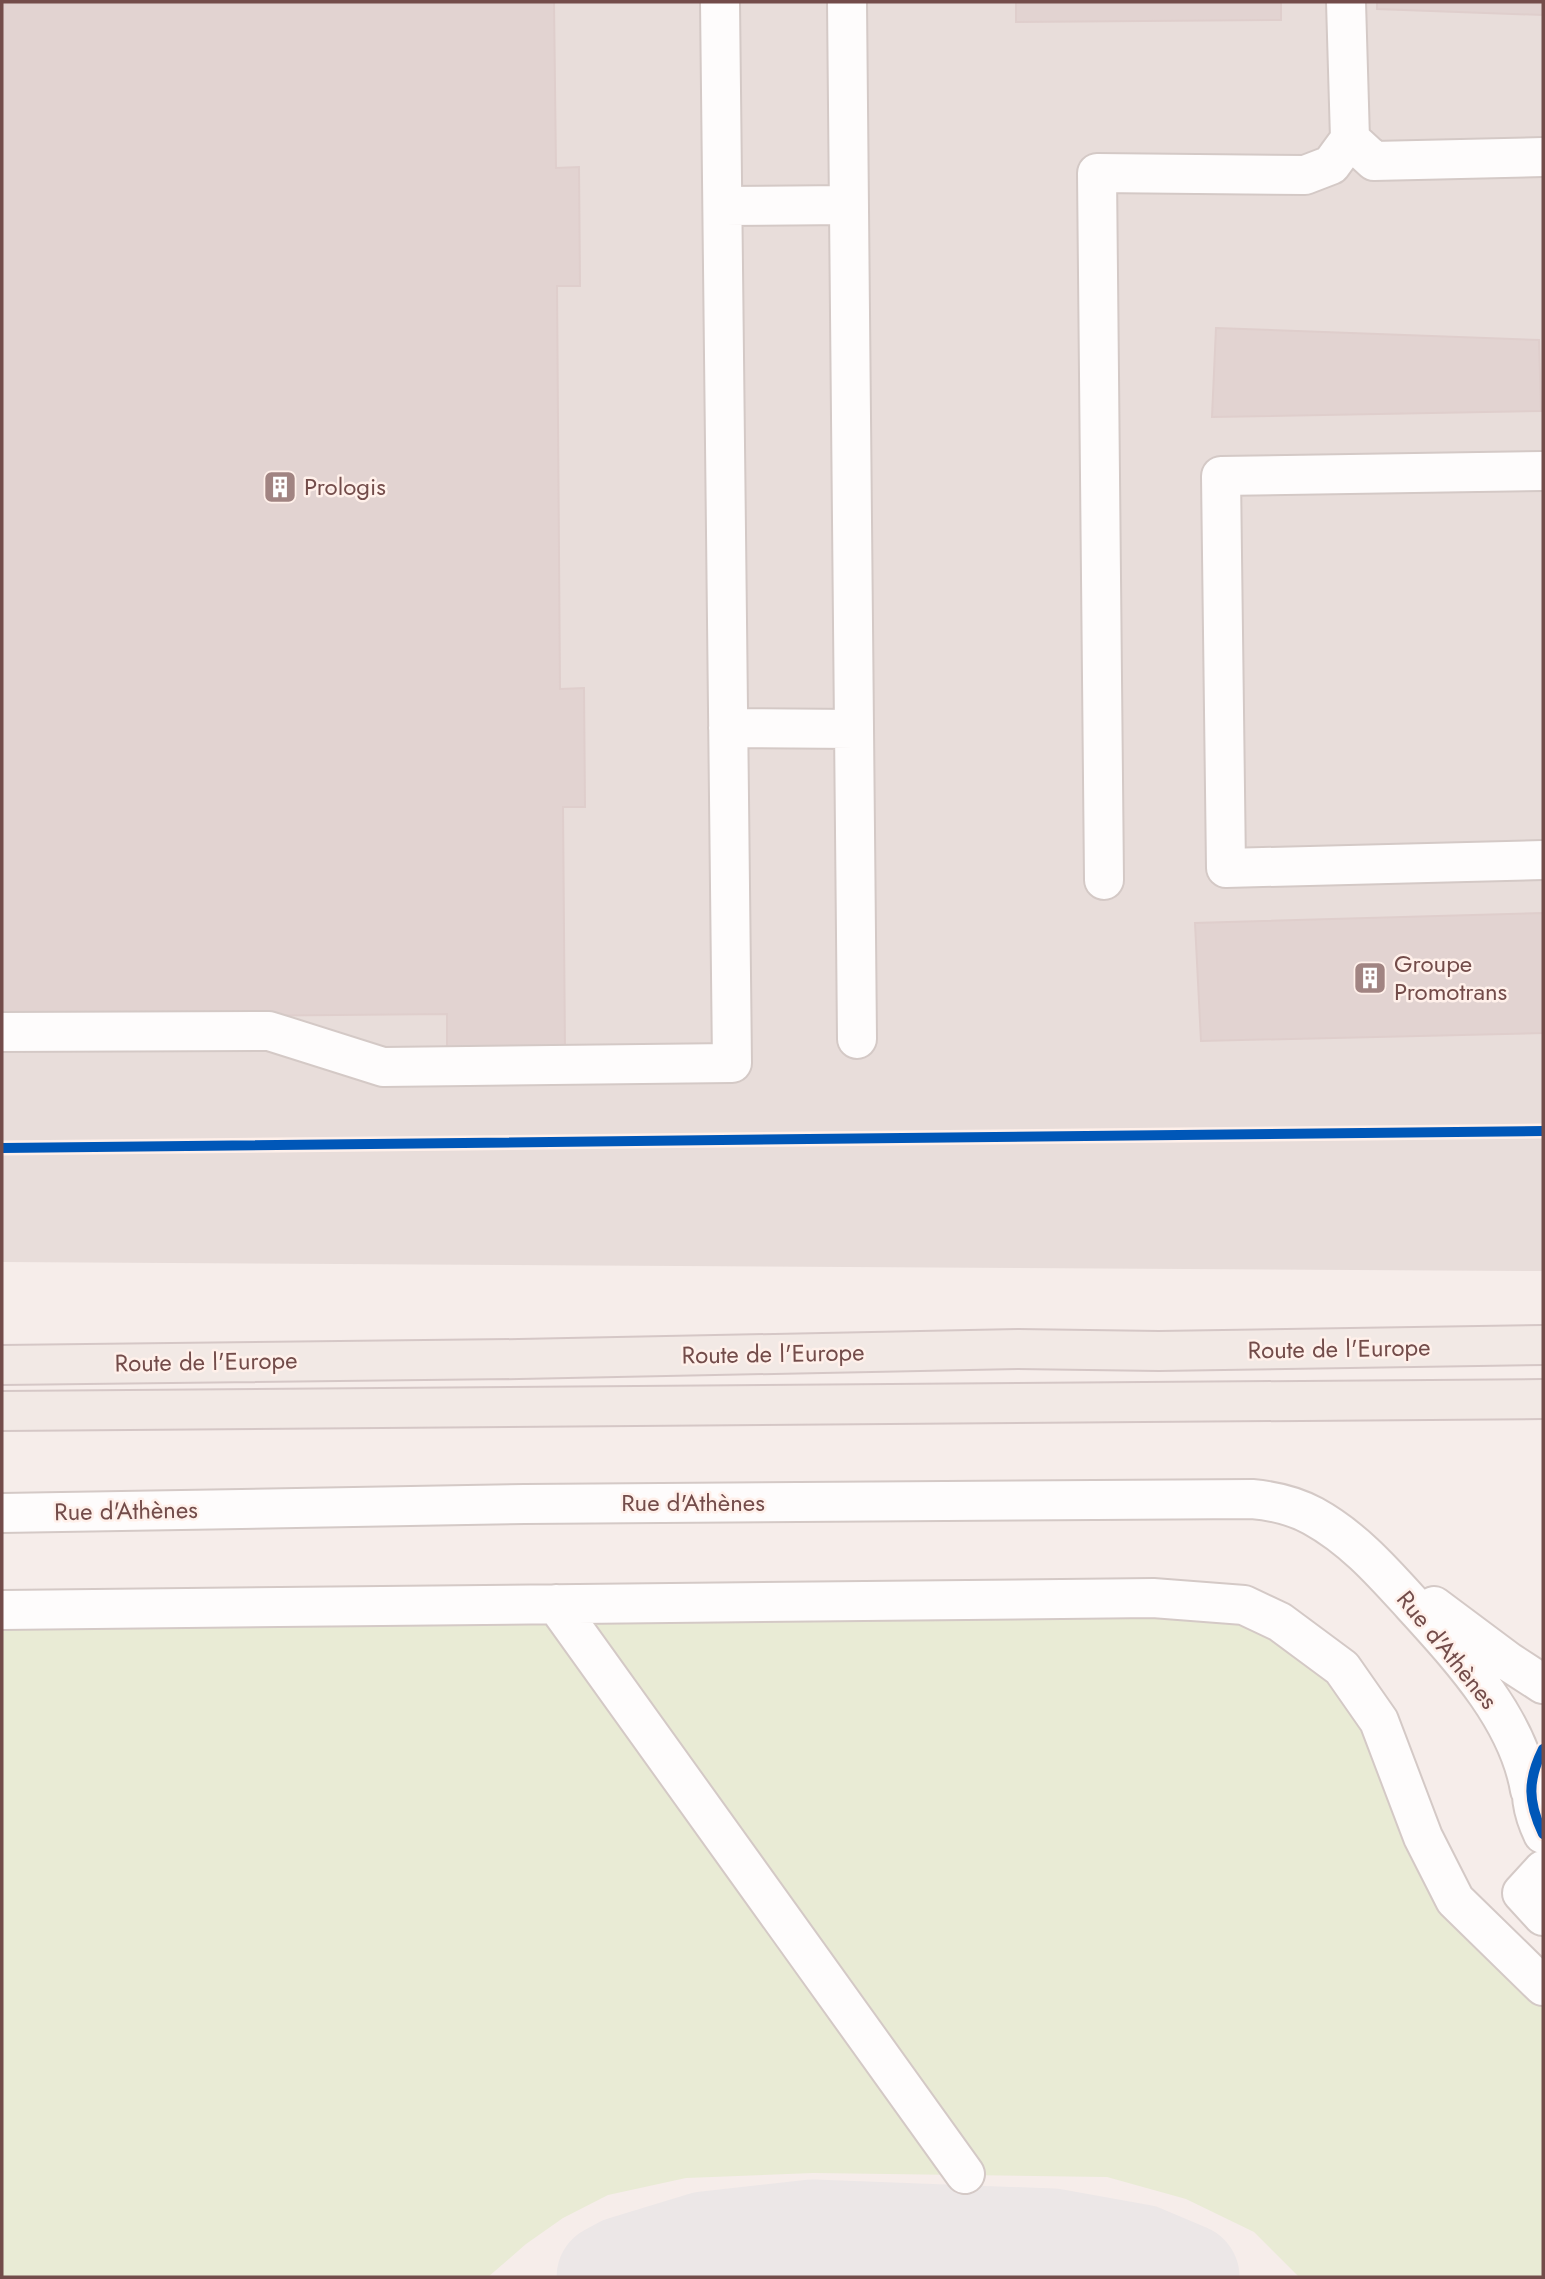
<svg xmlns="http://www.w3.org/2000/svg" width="1545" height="2279" viewBox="0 0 1545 2279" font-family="Jost,sans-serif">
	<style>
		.industrial { fill: #e8ddda }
		.green { fill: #e9ebd5 }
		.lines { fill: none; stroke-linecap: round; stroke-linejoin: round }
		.taxiway { stroke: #ece7e7; stroke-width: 107 }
		.building { fill: #e2d3d1; stroke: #dfcecc; stroke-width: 2 }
		.minor-casing { stroke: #d4c9c6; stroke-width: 42 }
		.major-casing { stroke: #d5c7c6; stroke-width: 42 }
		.minor { stroke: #fefcfc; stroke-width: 38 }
		.major { stroke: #f2e9e5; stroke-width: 38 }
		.cycleway-casing { stroke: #fff0ea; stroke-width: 15 }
		.cycleway { stroke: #0057b8; stroke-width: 10 }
		.labels { text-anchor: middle; stroke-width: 5; stroke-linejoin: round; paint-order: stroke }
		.poi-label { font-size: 24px; fill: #734c4a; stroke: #fff0ea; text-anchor: start }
		.street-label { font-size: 24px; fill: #734c4a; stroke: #fff0ea }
	</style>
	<rect width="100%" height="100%" fill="#f6edea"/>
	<path class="industrial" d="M2,2H1543V1271L2,1262Z"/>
	<path class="green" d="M1196,1615L1231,1619L1263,1630L1327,1676L1543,2003V2277H1299L1254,2232L1186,2199L1107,2177L813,2173L686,2178L608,2195L563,2218L526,2244L488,2277H2V1630Z"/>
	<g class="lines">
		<path class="taxiway" d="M610,2277L623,2270L705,2245L813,2233L1052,2242L1141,2258L1186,2277"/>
	</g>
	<path class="building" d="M2,2H554L556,168L579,167L580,286H557L560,689L584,688L585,807H563L565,1053L447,1060V1014L2,1018Z
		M1016,2H1281V20L1016,22Z
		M1377,2H1543V15L1377,9Z
		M1216,328L1539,340L1541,411L1212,417Z
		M1543,913V1033L1201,1041L1195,923Z"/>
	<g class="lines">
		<defs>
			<path id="minor" d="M847,2L857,1039
				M1350,139L1374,161L1543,157
				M723,206L849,205
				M1543,471L1221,476L1226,868L1543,860
				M728,728L854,729
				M1104,880L1097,173L1305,175L1331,165L1350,139L1346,2
				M2,1032L269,1031L383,1067L732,1063L720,2
				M2,1513L525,1504L1252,1499C1274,1501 1293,1505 1313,1516C1353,1538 1382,1571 1412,1604C1459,1656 1518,1718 1530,1790
				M556,1604L965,2174
				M1434,1606L1509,1662L1543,1684
				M2,1610L1153,1598L1244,1605L1280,1622L1342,1668L1379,1721L1423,1837L1455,1900L1543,1986
				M1534,1766C1529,1792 1532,1811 1543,1834
				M1543,1870L1522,1893L1543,1916"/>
			<path id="major" d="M2,1365L519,1359L1018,1349L1159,1351L1543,1345
				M2,1411L1543,1399"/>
		</defs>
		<use href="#minor" class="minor-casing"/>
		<use href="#major" class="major-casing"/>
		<use href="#minor" class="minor"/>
		<use href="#major" class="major"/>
		<defs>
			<path id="cycleway" d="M2,1148L1543,1131
				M1543,1749C1527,1781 1528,1802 1543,1834"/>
		</defs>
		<use href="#cycleway" class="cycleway-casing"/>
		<use href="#cycleway" class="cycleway"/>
	</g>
	<defs>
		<symbol id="building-square" viewBox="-11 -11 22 22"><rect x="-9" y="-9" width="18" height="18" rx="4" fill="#a18482" stroke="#fff0ea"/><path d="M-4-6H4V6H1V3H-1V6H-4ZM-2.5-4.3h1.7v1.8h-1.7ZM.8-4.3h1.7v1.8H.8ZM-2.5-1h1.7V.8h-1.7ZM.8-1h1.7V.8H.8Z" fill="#fff"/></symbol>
	</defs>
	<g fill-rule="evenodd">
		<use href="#building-square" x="261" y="468" width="38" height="38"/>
		<use href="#building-square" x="1351" y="959" width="38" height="38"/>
	</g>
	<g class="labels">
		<g class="poi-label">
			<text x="304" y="495">Prologis</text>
			<text x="1394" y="972">Groupe<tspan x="1394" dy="28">Promotrans</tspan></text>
		</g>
		<g class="street-label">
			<text transform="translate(1339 1349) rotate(-1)" y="8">Route de l'Europe</text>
			<text transform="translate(773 1354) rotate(-1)" y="8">Route de l'Europe</text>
			<text transform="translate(206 1362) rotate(-1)" y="8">Route de l'Europe</text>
			<text x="693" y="1511">Rue d'Athènes</text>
			<text transform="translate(126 1511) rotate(-1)" y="8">Rue d'Athènes</text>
			<text transform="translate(1447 1650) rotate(51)" y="8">Rue d'Athènes</text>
		</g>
	</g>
	<rect width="1545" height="2279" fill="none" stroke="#734c4a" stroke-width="7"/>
</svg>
